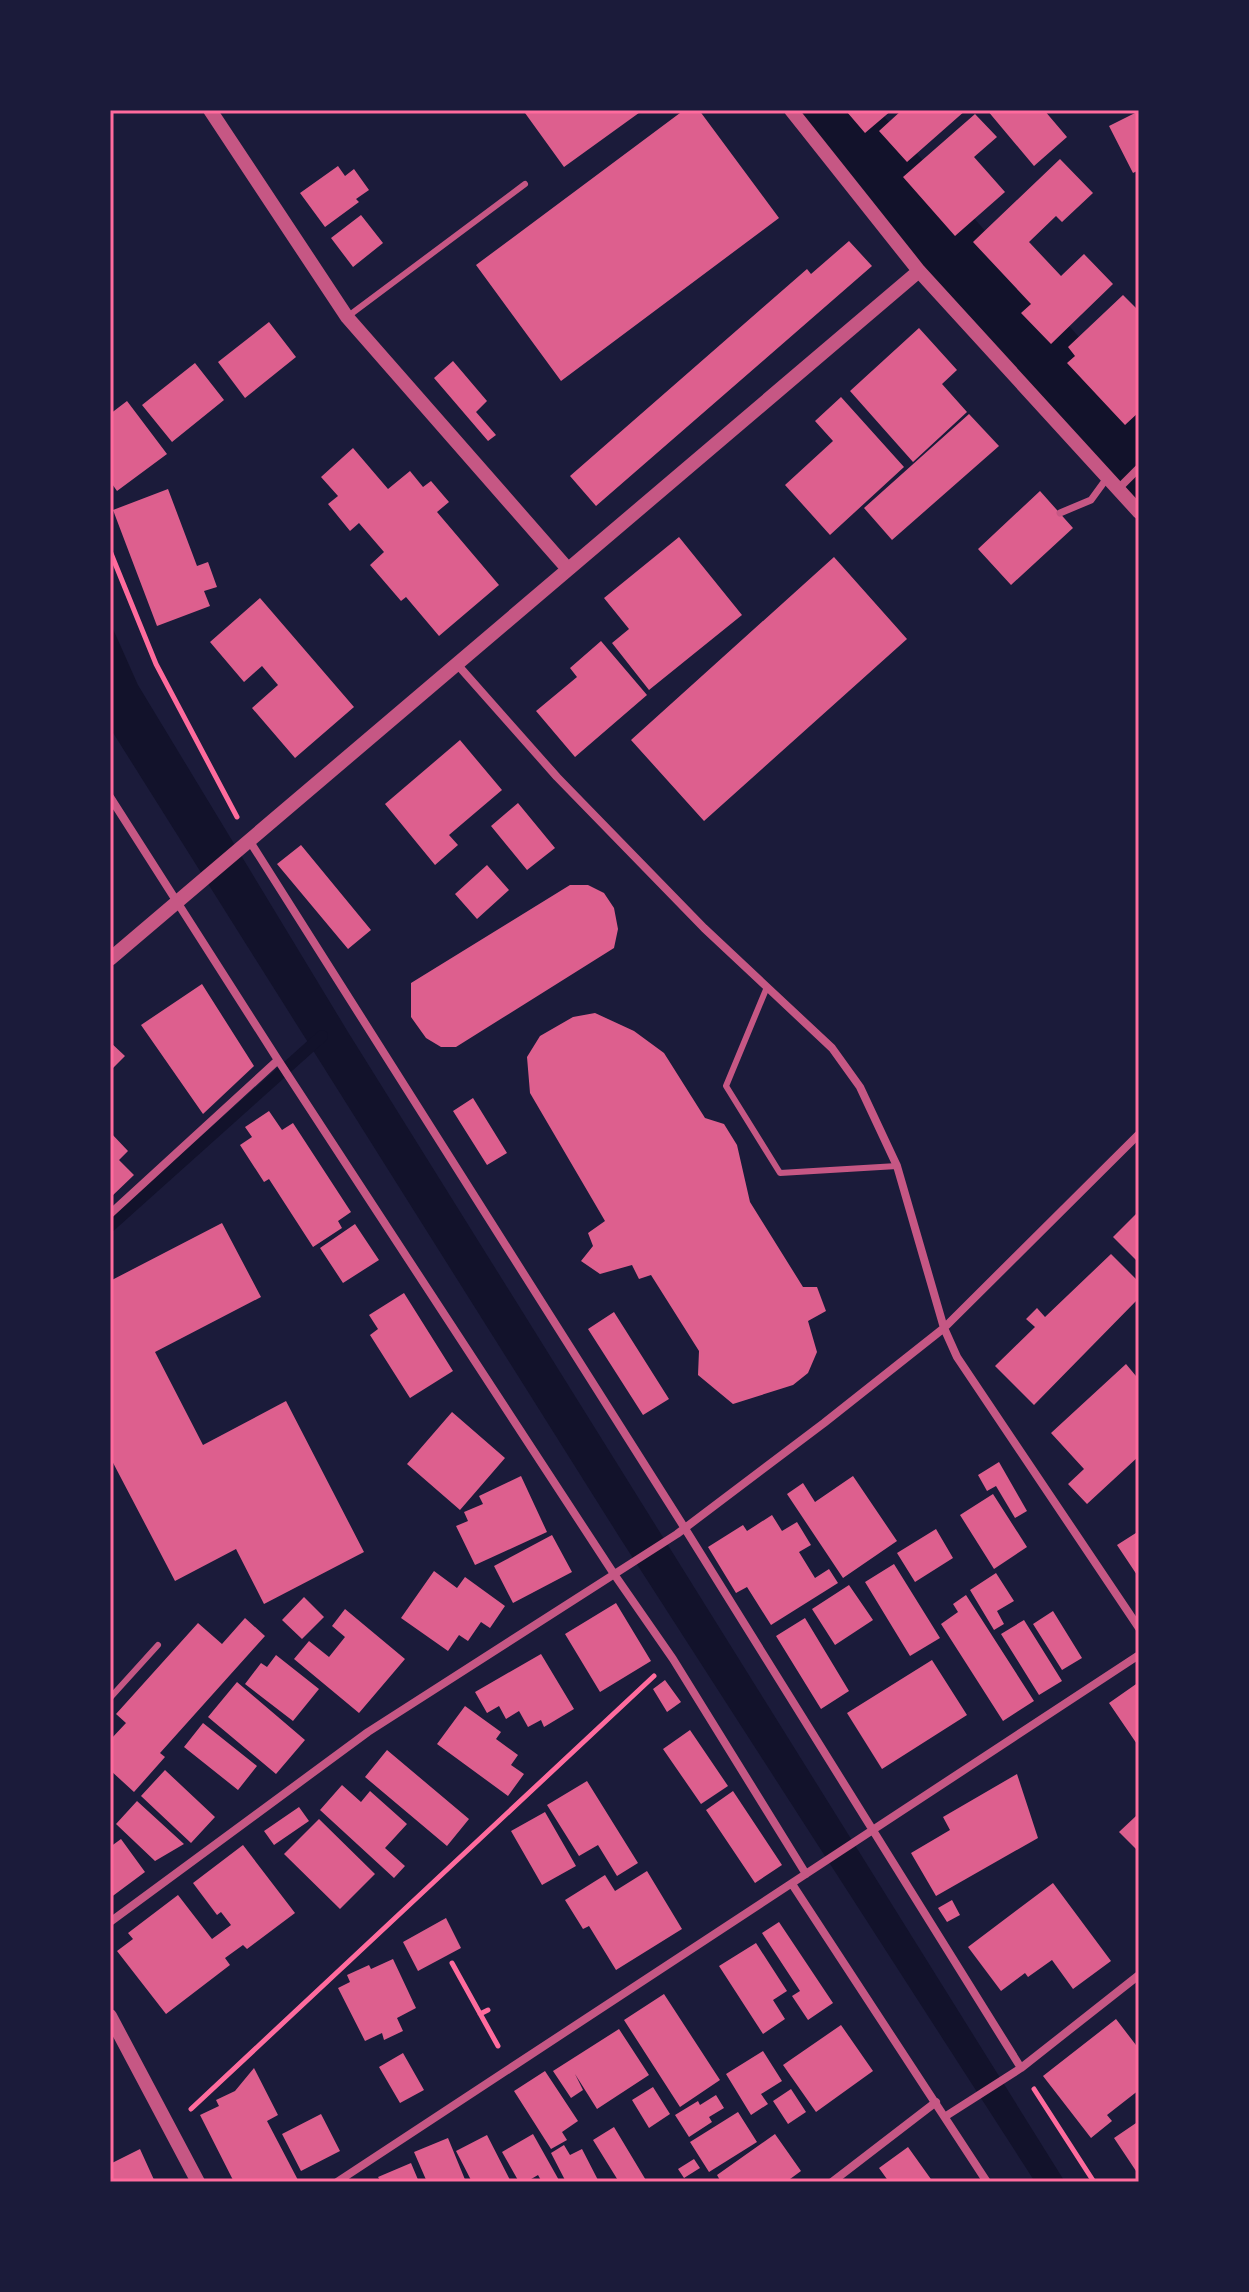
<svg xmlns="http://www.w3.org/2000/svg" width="1249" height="2292" viewBox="0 0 1249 2292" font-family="Raleway,sans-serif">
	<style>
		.water { fill: #12122b }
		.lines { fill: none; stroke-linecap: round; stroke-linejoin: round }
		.stream { stroke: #12122b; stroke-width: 12 }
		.river { stroke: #12122b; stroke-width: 74 }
		.building { fill: #dd5f8e }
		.path { stroke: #ff6b9d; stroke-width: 5 }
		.service { stroke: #c65784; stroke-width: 6 }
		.pedestrian { stroke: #c65784; stroke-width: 7 }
		.minor { stroke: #c65784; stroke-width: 8 }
		.tertiary { stroke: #c65784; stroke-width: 14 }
		.neatline { fill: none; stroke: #ff6b9d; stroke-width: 3 }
	</style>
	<rect width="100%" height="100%" fill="#1b1b3a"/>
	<path class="water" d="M110,622L138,685L348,1032L1065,2182H1035L620,1538L110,728Z"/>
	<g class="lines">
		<path class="stream" d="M110,1226L322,1036"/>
		<path class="river" d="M829,110L1139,461"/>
	</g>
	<path class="building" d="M529,110H643L564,167L525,113Z
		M684,110H699L779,218L561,381L476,265Z
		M849,110H892L865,133L847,112Z
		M902,110H966L907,162L879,131Z
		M987,110H1044L1067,137L1034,166Z
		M1139,111V170L1133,173L1109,126Z
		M975,114L997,137L974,157L1005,192L955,236L903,177Z
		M1060,159L1093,193L1062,222L1056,216L1029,242L1061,276L1084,254L1113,284L1051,344L1021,313L1031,304L973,242Z
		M338,166L345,176L354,169L369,190L356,199L359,202L325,227L300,193Z
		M361,215L383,243L353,267L331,238Z
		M849,241L872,266L596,506L570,476L807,269L811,274Z
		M1123,295L1139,311V412L1125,425L1067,363L1075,356L1068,347Z
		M269,322L296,357L245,398L218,362Z
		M919,328L957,370L942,384L967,412L913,462L850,391Z
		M453,361L487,401L476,412L496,435L488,441L434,378Z
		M195,363L224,400L172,442L142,405Z
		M841,397L904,467L830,535L785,485L833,441L815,421Z
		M127,401L167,454L117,491L110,481V414Z
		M969,414L999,446L892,540L864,508Z
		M353,448L388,489L410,471L423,487L431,481L449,502L437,512L499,585L439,636L406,597L401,601L370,565L384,552L359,523L350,531L328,504L338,496L321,477Z
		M168,489L197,566L208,562L217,587L204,591L210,606L157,626L113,510Z
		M1040,491L1073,528L1011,585L978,549Z
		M679,537L742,615L649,690L612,643L629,629L604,598Z
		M834,557L907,639L704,821L631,740Z
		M260,598L354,707L295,758L252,708L278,685L262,666L244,682L210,642Z
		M601,641L647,695L575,757L536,711L577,677L570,668Z
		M460,740L502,790L449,835L458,845L435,865L385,804Z
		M518,803L555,848L527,870L491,826Z
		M301,845L371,930L348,949L277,864Z
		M487,865L509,890L477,919L455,894Z
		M570,885H588L604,893L614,908L618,929L614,948L456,1047H441L426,1038L411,1017V983Z
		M202,984L254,1066L203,1114L141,1025Z
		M595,1013L634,1031L664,1053L705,1118L724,1124L737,1145L750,1202L803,1287H817L826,1311L808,1321L817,1352L808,1373L793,1385L733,1404L698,1375L699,1351L651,1275L639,1279L632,1265L600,1274L581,1261L593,1246L588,1233L605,1221L530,1093L527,1057L540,1036L573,1017Z
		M110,1042L125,1056L110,1071Z
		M473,1098L507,1153L487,1165L453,1111Z
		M269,1111L282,1130L293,1123L351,1212L338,1221L342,1228L313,1247L269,1179L264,1182L240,1145L252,1137L245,1127Z
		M110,1132L128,1151L119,1160L134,1175L110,1198Z
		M1139,1211V1263L1113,1237Z
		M222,1223L261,1297L155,1352L203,1445L286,1401L364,1552L264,1604L236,1549L175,1581L110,1457V1281Z
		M355,1224L379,1260L343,1283L320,1248Z
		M1111,1254L1139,1282V1298L1034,1405L995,1366L1035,1327L1026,1319L1037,1308L1045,1317Z
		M404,1293L453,1371L410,1398L370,1335L378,1329L369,1315Z
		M614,1312L669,1399L643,1415L588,1329Z
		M1126,1364L1136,1376L1139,1373V1456L1087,1504L1068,1484L1084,1469L1051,1433Z
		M452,1412L505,1458L460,1510L407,1464Z
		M999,1462L1027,1511L1015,1518L996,1486L987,1491L978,1475Z
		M521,1476L547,1532L475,1565L456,1526L468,1521L464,1512L483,1504L479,1496Z
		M853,1476L897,1541L843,1578L787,1494L803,1483L815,1502Z
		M993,1494L1027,1547L994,1569L960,1515Z
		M772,1515L782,1531L797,1522L811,1545L799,1552L815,1578L829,1569L838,1583L771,1625L747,1587L736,1593L708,1547L743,1525L747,1531Z
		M936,1529L953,1558L915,1582L897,1553Z
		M1139,1531V1578L1117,1545Z
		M552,1535L572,1572L513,1603L494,1566Z
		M894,1564L940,1638L910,1656L865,1582Z
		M434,1571L457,1588L465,1577L505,1606L490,1628L481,1622L468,1641L459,1635L448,1651L401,1618Z
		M996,1573L1014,1601L997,1611L1004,1624L994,1630L970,1590Z
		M849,1585L873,1620L835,1645L812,1609Z
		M966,1595L1034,1701L1003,1721L941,1624L958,1612L953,1604Z
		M304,1597L324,1617L302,1639L282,1620Z
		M616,1603L651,1661L600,1692L565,1634Z
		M345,1609L405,1659L359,1713L294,1659L309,1641L329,1657L345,1637L332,1626Z
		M1053,1611L1082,1658L1062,1670L1033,1624Z
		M245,1618L265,1636L160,1753L165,1757L134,1792L110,1770V1740L126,1723L116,1714L198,1623L222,1644Z
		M805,1618L849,1691L821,1709L776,1636Z
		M1024,1620L1062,1681L1039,1695L1001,1634Z
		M541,1654L574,1709L544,1727L541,1720L528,1727L519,1711L506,1719L499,1706L487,1713L475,1692Z
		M276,1655L319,1689L293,1721L245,1684L261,1663L267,1667Z
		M932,1660L967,1715L882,1769L847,1713Z
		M665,1680L681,1702L667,1712L653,1689Z
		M237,1682L305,1740L276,1774L208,1717Z
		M1139,1682V1747L1109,1703Z
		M465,1706L501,1732L496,1739L518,1755L511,1765L524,1774L508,1796L437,1744Z
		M203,1723L257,1766L238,1790L184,1747Z
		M690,1730L728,1786L701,1804L663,1749Z
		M387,1750L469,1819L447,1846L365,1777Z
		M165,1770L215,1817L191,1843L141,1796Z
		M1017,1774L1038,1838L936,1896L911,1853L950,1830L943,1817Z
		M587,1781L638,1863L617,1876L598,1845L579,1856L547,1805Z
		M342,1785L361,1802L370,1791L407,1824L385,1848L405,1866L394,1878L320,1810Z
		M733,1791L782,1865L755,1883L706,1810Z
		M137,1801L184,1844L155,1861L116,1824Z
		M299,1807L309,1821L274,1845L264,1831Z
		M545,1812L576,1866L542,1885L511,1831Z
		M1136,1816L1139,1819V1852L1119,1832Z
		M319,1819L375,1874L340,1909L284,1854Z
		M121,1839L145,1872L110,1898V1847Z
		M243,1845L295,1913L247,1949L243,1945L225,1958L230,1965L166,2014L117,1951L133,1939L128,1933L178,1895L212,1939L231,1925L221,1912L217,1915L193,1883Z
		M647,1871L682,1929L616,1970L589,1926L583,1929L565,1900L605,1875L615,1891Z
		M1053,1883L1111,1961L1073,1989L1052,1960L1028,1977L1025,1973L1001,1991L968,1947Z
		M952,1900L960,1915L947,1922L938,1908Z
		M446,1918L461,1948L418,1971L403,1942Z
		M779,1922L833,2003L808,2020L792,1996L800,1991L762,1933Z
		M756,1943L787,1991L773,2000L785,2019L763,2034L719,1966Z
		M393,1959L416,2008L397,2018L403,2031L384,2040L382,2033L365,2041L338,1988L350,1982L347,1975L369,1965L371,1969Z
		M664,1994L720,2080L680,2107L624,2020Z
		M1116,2019L1139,2049V2090L1107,2115L1112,2121L1091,2138L1043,2076Z
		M841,2025L873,2071L816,2112L783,2065Z
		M619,2029L649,2075L597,2109L575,2074L583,2090L571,2098L553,2071Z
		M763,2051L782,2081L761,2094L768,2104L751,2115L726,2074Z
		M403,2053L424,2090L400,2103L379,2067Z
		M254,2068L278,2115L267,2121L299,2182H234L200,2115L219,2106L216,2100L235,2091Z
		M545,2071L578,2121L562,2132L567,2140L551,2149L514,2091Z
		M653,2087L670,2114L649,2128L632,2100Z
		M791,2089L806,2112L788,2124L773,2101Z
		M716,2095L724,2108L709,2117L712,2122L689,2137L675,2115L698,2101L700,2105Z
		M738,2112L757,2142L709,2172L690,2142Z
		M321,2114L340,2151L301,2171L282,2134Z
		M1139,2121V2169L1136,2171L1114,2138Z
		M614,2127L647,2182H619L593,2140Z
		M533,2134L560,2182H542L538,2175L526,2182H519L502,2152Z
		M775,2134L801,2171L786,2182H721L717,2175Z
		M487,2135L511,2182H472L456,2151Z
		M448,2138L466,2182H427L414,2152Z
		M564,2145L570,2155L582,2149L599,2182H566L551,2153Z
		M908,2147L933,2182H889L879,2168Z
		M140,2149L155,2182H110V2164Z
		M694,2159L700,2168L684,2178L678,2169Z
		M411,2163L419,2182H381L378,2177Z"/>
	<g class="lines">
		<path class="path" d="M110,551L156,664L237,817
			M452,1963L498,2046
			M480,2014L488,2010
			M1034,2089L1094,2182
			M191,2109L654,1676"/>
		<path class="service" d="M347,317L525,184
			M767,987L726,1086L780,1173L897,1166
			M110,1698L158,1645"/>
		<path class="pedestrian" d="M1060,513L1091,500L1107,478"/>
		<path class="minor" d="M1118,489L1139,468
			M456,663L557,777L704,928L832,1048L860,1087L897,1166L944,1328L957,1357L1139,1628
			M110,797L278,1060L614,1574L673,1659L806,1874
			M249,840L684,1527L1021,2068
			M110,1214L278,1060
			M792,1884L987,2182
			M110,1922L368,1732L677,1534L824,1423L944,1328L1139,1134
			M946,2116L1021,2068L1139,1975
			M337,2182L1139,1655
			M832,2182L936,2102"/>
		<path class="tertiary" d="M210,110L347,317L567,568
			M791,110L919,271L1139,512
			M110,959L919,271
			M110,2016L198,2182"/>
	</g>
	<rect width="1249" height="2292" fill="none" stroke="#1b1b3a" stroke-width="224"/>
	<rect x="112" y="112" width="1025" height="2068" class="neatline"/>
</svg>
